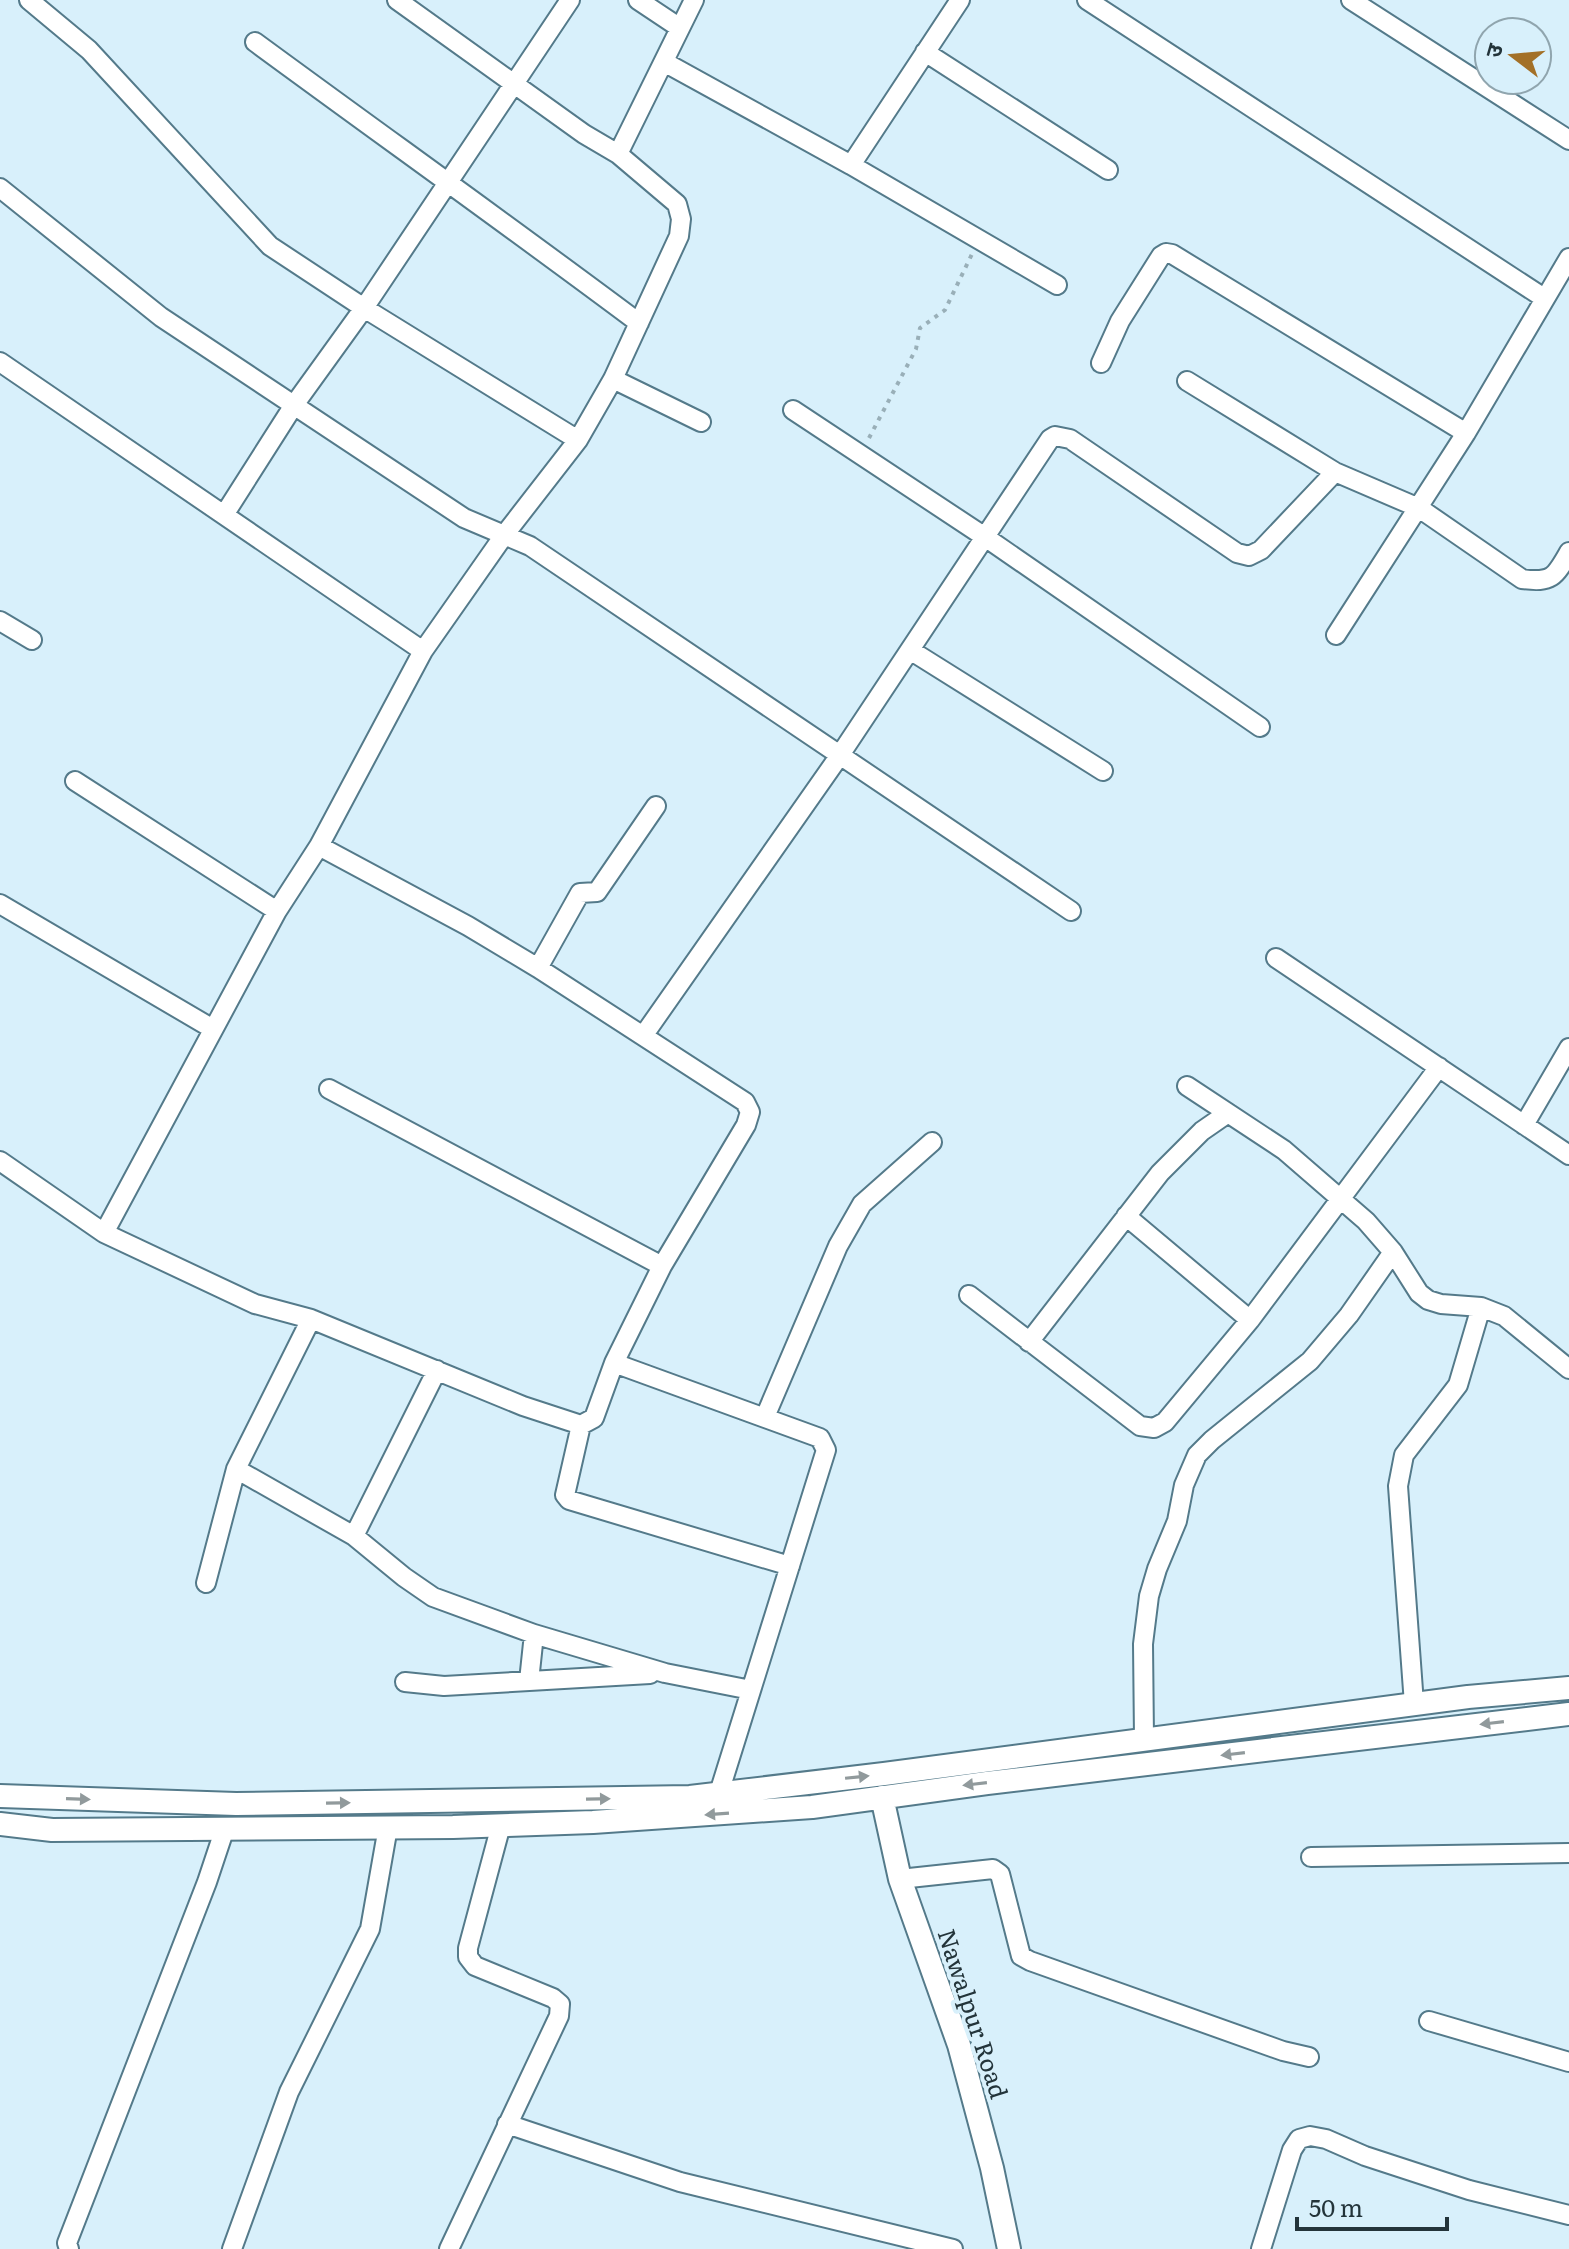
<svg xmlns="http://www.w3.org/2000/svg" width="1569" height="2249" viewBox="0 0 1569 2249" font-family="Literata,'Noto Sans Devanagari',serif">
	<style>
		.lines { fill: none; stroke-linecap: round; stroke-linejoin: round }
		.minor-casing { stroke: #547a8a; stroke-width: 22 }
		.tertiary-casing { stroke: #547a8a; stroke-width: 26 }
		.path { stroke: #99afb8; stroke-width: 4; stroke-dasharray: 4 6; stroke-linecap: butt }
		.minor { stroke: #fff; stroke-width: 18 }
		.tertiary { stroke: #fff; stroke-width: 22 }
		.oneway { fill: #919a9c }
		.labels { text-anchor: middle; stroke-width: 8; stroke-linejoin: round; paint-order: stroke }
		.street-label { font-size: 24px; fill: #23343a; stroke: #d8f0fb }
	</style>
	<rect width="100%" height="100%" fill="#d8f0fb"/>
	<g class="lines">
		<defs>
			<path id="minor" d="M29,0L89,50L270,246L364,308L578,440
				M397,0L584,134L618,154
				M638,0L680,28
				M1087,0L1544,298
				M1351,0L1569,140
				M255,42C383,136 512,228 639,323
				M925,52L1108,170
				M664,62L851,165L1057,285
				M851,165L960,0
				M0,188L161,317L464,518L530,546L1071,911
				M0,362L423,651
				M1101,363L1120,321L1161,256L1166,253L1172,254L1466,433
				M613,379L701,422
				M1187,381L1335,472
				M793,410L985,537L1260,727
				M224,515L294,405L364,308L570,0
				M0,621L32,640
				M1336,635L1466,433L1569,258
				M910,650L1103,771
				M75,781L277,911
				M319,846L423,651L505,534L578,440L613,379L679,236L681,219L677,204L618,154L694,0
				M0,904L213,1029
				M1276,958L1569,1155
				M538,968L580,893L597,892L656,806
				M643,1036L840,755L1050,439L1055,436L1070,439L1237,553L1249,556L1261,550L1335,472L1419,508L1522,579C1552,583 1555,577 1569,552
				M1187,1086L1284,1150L1366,1221L1393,1252L1419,1293L1428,1300L1441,1304L1481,1307L1504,1316L1569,1369
				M329,1089L662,1266
				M1524,1125L1569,1048
				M0,1161L104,1233
				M1126,1216L1250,1320
				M969,1295L1140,1426L1154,1428L1165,1422L1250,1320L1439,1067
				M1029,1342L1160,1173L1202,1131L1228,1113
				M614,1363L594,1418L581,1425L523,1406L311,1319L255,1304L104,1233L277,911L319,846L468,926L538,968L745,1102L750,1112L746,1125L662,1266L614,1363L820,1438L826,1450L719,1793
				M765,1417L838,1246L862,1204L932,1142
				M581,1425L565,1495L569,1500L790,1566
				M236,1469L354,1536L404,1577L433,1597L534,1634
				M354,1536L437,1370
				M206,1583L236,1469L311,1319
				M529,1681L534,1634L665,1673L751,1690
				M405,1682L444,1686L650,1674
				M1414,1704L1398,1486L1404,1455L1458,1385L1481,1307
				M1144,1738L1143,1644L1149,1596L1157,1569L1177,1521L1184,1485L1197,1455L1212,1440L1310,1361L1349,1315L1393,1252
				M1311,1857L1569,1853
				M900,1879L993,1869L1000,1874L1021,1956L1030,1961L1283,2051L1309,2057
				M1429,2021L1569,2062
				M507,2124L680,2182L953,2249
				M69,2249L67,2243L207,1882L225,1828
				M232,2249L289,2092L370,1929L388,1827
				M449,2249L559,2016L560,2004L553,1998L475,1966L468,1957V1948L501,1825
				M1261,2249L1292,2150L1299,2139L1310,2136L1326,2139L1365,2156L1469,2190L1569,2215"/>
			<path id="tertiary" d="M0,1796L236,1804L690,1797L884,1774L1468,1697L1569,1688
				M882,1797L900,1879L959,2045L992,2168L1009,2249
				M0,1824L52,1830L453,1827L593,1822L812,1807L987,1783L1569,1714"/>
		</defs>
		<use href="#minor" class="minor-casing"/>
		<use href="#tertiary" class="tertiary-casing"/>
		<path class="path" d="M869,438L916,349L920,328L945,310L972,254"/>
		<use href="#minor" class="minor"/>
		<use href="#tertiary" class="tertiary"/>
	</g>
	<defs><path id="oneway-solid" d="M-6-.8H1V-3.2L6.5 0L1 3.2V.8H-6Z" transform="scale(2)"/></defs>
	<g class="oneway">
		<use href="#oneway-solid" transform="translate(1492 1723) rotate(173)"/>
		<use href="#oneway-solid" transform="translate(1233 1754) rotate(173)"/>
		<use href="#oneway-solid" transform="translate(857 1777) rotate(-6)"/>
		<use href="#oneway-solid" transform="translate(975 1784) rotate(173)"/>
		<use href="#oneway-solid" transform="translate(78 1799) rotate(2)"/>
		<use href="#oneway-solid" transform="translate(598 1799) rotate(-1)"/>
		<use href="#oneway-solid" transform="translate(338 1803) rotate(-1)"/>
		<use href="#oneway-solid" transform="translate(717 1814) rotate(176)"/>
	</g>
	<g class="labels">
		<g class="street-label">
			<text transform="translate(972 2014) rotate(72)" y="8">Nawalpur Road</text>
		</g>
	</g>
	<g transform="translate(1513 56) rotate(286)"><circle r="38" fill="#d8f0fb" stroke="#90a5ae" stroke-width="2"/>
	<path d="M0-6L14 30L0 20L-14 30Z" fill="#a37027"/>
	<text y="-12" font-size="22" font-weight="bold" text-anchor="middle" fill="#23343a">उ</text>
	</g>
	<path d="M1297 2217v12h150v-12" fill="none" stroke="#23343a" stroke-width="4"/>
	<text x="1309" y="2217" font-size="24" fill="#23343a" stroke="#d8f0fb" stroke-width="6" paint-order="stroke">50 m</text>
</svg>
